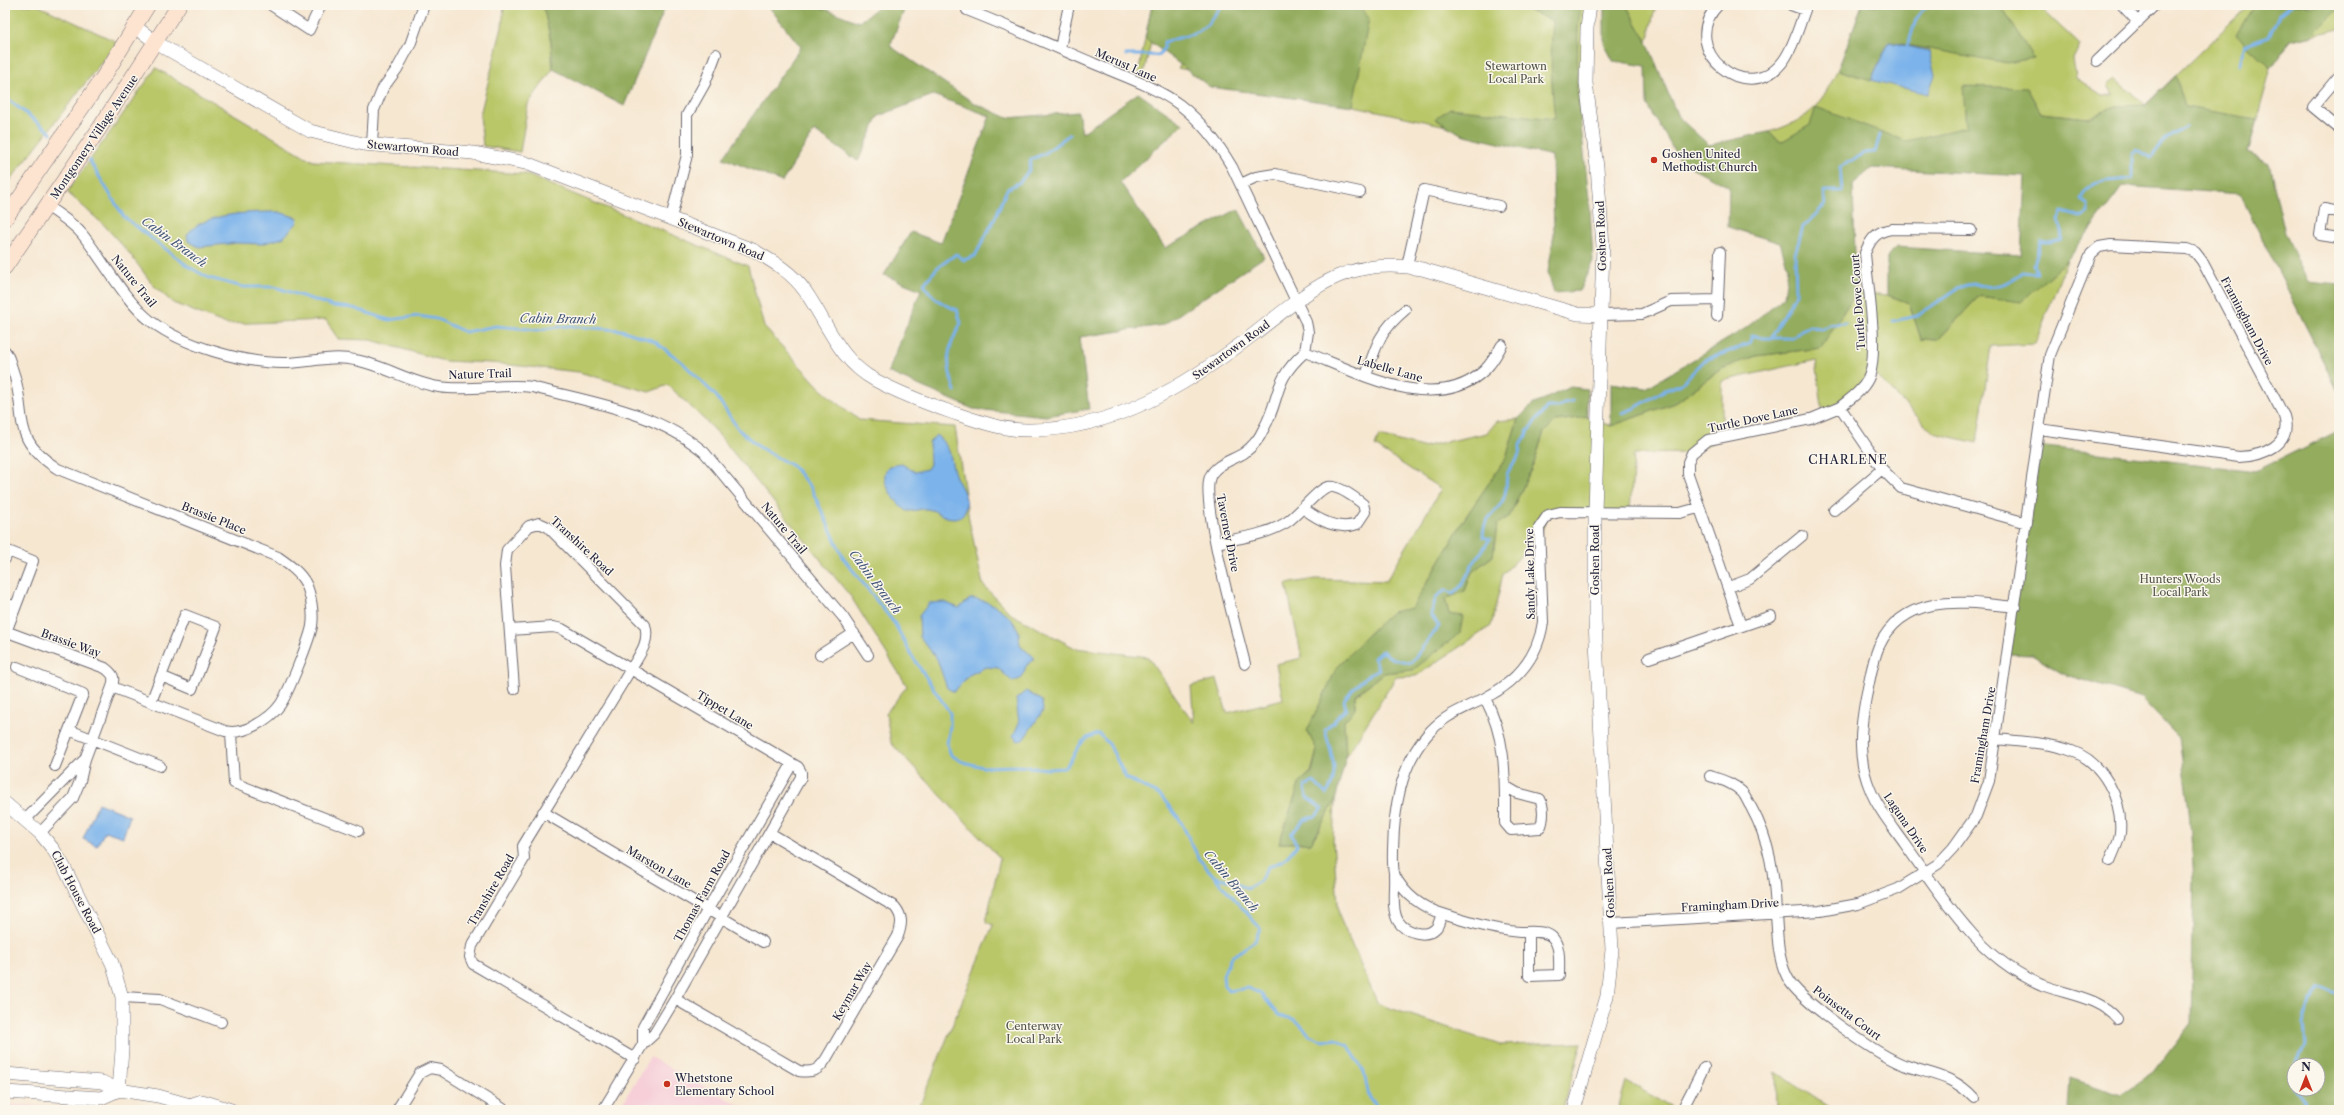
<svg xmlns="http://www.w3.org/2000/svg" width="2344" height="1115" viewBox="0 0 2344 1115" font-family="'Libre Caslon Text',serif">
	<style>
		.built { fill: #f6cfd9 }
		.green { fill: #bac769; stroke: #6e7452; fill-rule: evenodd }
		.forest { fill: #93ac5d; stroke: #5a674c; fill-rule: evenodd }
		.water { fill: #7bb3eb; stroke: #4e6a93 }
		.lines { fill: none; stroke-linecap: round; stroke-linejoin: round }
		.stream { stroke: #7bb3eb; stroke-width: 3 }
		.minor-casing { stroke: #6c6770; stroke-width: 12 }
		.tertiary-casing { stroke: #6c6770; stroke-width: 14 }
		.secondary-casing { stroke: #6c6770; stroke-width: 16 }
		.minor { stroke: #fff; stroke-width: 10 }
		.tertiary { stroke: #fff; stroke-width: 13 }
		.secondary { stroke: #fde4d1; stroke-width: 15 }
		.poi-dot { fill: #c8321e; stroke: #fbf7ec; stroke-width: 1.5 }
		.labels { text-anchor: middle; stroke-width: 3; stroke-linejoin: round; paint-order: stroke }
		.street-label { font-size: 11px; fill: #22223b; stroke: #fbf7ec }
		.park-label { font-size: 11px; fill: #505449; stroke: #fbf7ec }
		.poi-label { font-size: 11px; fill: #22223b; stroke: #fbf7ec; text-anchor: start }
		.water-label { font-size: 12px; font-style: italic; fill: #415579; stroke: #fbf7ec }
		.neighbourhood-label { font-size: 12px; letter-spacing: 1px; fill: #22223b; stroke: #fbf7ec }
	</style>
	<rect width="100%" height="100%" fill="#fbf7ec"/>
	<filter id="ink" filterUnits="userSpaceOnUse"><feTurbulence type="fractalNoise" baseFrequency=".025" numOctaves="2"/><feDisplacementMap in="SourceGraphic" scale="8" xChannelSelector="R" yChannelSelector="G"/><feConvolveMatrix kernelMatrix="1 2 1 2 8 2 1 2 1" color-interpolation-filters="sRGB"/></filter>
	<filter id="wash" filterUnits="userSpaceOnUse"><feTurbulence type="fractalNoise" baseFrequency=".012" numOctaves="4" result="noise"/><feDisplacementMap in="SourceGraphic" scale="16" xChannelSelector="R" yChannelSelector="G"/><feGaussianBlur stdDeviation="0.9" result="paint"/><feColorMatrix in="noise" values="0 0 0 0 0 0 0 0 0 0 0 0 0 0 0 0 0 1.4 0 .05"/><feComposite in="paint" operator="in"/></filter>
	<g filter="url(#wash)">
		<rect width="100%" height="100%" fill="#f6e7d1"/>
		<path class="built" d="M650,1057L748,1110H618Z
			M5,1104L38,1106L84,1110H5Z"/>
		<path class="green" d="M5,5H37L117,42L5,187Z
			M504,5H543L551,42L553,69L528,104L520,152L483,146L480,115L502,27Z
			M1152,5H1160L1143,76L1138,74Z
			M1161,5H1589L1586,97L1580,96L1581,155L1178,68L1220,18Z
			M1626,5H1656L1647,42Z
			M1862,5H2040L2044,11L2080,45L2073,59L2076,78L2102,95H2113L2108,85L2116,79L2145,105L2249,5H2339V29L2291,40L2271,68L2241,178L2301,297L2339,298V393L2238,189L1783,159L1780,141L1768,132C1782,129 1807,118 1816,106C1838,79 1850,37 1862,5ZM2027,88L2041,113L2088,118L2119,106L1990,164Z
			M156,68L313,161L525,174L748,266L764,327L824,392L859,420L955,427L969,520L983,585L1011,614L1075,648L1148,657L1194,723L1191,686L1217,679L1227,713L1283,699L1276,664L1302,658L1286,584L1315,579L1386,581L1441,489L1375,446L1379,436L1422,447L1487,433L1497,421L1518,419L1506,458L1465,518L1412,608L1392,613L1367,635L1317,750L1311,772L1300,782L1279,843H1311L1335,801L1333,841L1339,916L1378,1004L1500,1045L1582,1043L1562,1110H918L993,925L986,922L1000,858L891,743L886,713L907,686L851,597L714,429L668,385L649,392L579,372L491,363L444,361L371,340L338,339L326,320L226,324L173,303L153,285L130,254L105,226L67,192Z
			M2067,260L2035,344L1991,346L1977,443L1934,433L1871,371L1868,379L1823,415L1816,360L1722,381V437L1692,453L1634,454L1630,512L1548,515L1539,537L1503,574L1491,626L1416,676L1396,677L1346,757L1344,721L1355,709V696L1383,673L1413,670L1449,614L1445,599L1465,591L1472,572L1493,556L1497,524L1509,517L1534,463L1544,432L1556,421L1587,417L1611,426L1677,402L1721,369L1756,356L1821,348L1856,292L1887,295L1909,303L1921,339L1938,340L1979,296L2021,301Z
			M1776,1072L1833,1110H1777Z
			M1626,1081L1677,1110H1618Z"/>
		<path class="forest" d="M543,5H666L624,106L553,69L551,42Z
			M765,5H815L859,22L881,5H906L890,46L974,103L1008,118L1078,112L1082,133L1138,93L1183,124L1120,182L1165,248L1238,209L1264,257L1163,325L1080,337L1089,409L1046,416L973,409L888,372L921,290L884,275L911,232L941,243L990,116L933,95L879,116L858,161L814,131L782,182L723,158L801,47L769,7Z
			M1152,5H1358L1369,18L1353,106L1210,87L1145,38Z
			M1516,5H1581L1578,29L1577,89L1590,208L1593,261L1579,291L1554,293L1548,272L1554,234L1552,156L1461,134L1435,119L1450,108L1555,119C1551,85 1550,54 1553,21Z
			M1604,5H1626L1647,42L1678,117L1709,145L1768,132L1781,142L1810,125L1816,107L1906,141L1966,127L1963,86L2027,88L2041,113L2088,118L2116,106L2146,105L2176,76L2185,107L2257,119L2248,153L2269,163L2285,233L2308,282L2339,285V393L2240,194L2123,186L2067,260L2021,302L1979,296L1938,340L1921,339L1909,303L1887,295V258L1896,247L2021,255L2025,176L1872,168L1853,184L1856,292L1821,348L1756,356L1721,369L1677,402L1611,426V383L1646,388L1746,328L1784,297L1788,268L1780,243L1728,227L1729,187L1680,161L1647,104L1646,66L1613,61L1604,43Z
			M1862,5H2001L2033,58L2008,63L1889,42L1871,80L1838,70Z
			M2254,5H2339V8L2312,35L2291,40L2271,68L2236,35Z
			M1570,387L1587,389V417L1556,421L1544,432L1534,463L1509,517L1497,524L1493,556L1472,572L1465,591L1445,599L1449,614L1463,616L1460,633L1413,670L1383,673L1355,695V709L1344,721L1346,757L1335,801L1311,843H1279L1300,782L1312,772L1317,750L1307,731L1336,669L1367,635L1392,612L1412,608L1465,518L1506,458L1518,419L1532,405Z
			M2339,430V833L2336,851L2339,854V1110H2068L2070,1078L2121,1095L2154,1072L2191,1023L2194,879L2189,810L2179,738L2141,698L2063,674L2032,655L2008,654L2037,446L2256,471ZM2294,1065H2318V1089H2294Z"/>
		<path class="water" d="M1889,42L1929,51L1935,75L1928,94L1871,80Z
			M279,212L298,218L297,223L283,238L261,244L237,243L199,247L188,241L187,235C202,212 255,212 279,212Z
			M936,435C955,451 948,457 956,477C962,490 973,503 961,517C943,521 941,511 927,509C920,508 914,512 907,511C896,503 876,479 889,466L902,464L915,472L927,469L930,464L929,443Z
			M970,599C987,598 1008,612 1016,626C1021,633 1018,640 1021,647L1033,656L1034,660L1026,666L1022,678L1013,682L998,668L986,667L969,675L954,692L947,688L937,659L920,637L919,616L929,603L944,602L959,608Z
			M1026,691L1042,701L1043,711L1023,740L1018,741L1013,736L1019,723L1016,699Z
			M98,803L130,816L123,837L105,831L97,846L83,839Z"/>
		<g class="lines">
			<path class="stream" d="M1907,46C1916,27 1911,20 1928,5
				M1126,55H1159L1164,48V42L1193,34L1207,25L1222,5
				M2239,65L2246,44L2269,36L2279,15L2292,5
				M5,97L51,133
				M89,160L124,217L189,267L209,278L243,287H275L332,306L353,308L389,320L418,316L437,319L465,332L496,326L537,330L566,326L621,330L654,341L682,362L716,396L739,430L759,447L794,467L811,488L844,559L895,624L912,656L950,713V726L947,744L951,755L963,762L983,767L1018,766L1048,769L1064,768C1078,754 1077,737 1099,734L1109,744L1126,778L1161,796L1180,820L1199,859L1260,928L1255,941L1230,958L1223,975L1224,985L1228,991L1248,988L1261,994L1279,1015L1296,1020L1310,1035L1323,1041L1336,1039L1349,1046L1364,1072L1369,1097L1380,1110
				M1893,321L1917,316L1958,288L1973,283C1992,291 2008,284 2023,272L2037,273L2034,265L2041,241L2050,243L2061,240L2062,230L2058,220L2062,212L2081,217L2088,213V205L2081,200C2089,175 2115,183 2132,178V154L2137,149L2151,158L2164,140L2186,127
				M1772,337L1796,293L1795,254L1803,227L1825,205L1824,191H1842L1840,167L1865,153L1875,152L1880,135
				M955,391C945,362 946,350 961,323L957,310C943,304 931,298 924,284L937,268L956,254L964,260L975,256L995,218L1007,189L1020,182L1029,170L1031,159L1044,154L1070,134
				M1622,413L1635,408L1663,391L1681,384L1705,360L1749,344L1752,335L1762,338H1793L1801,330L1810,326L1821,329L1832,324L1846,323
				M1216,877L1232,881L1247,889L1260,881L1268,867L1284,860L1297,845L1291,834L1304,820L1316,816L1322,808L1307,798L1305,786L1314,782L1326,794C1342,775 1330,751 1325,730L1346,709L1344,700C1354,686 1364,676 1379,669L1374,658L1382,651L1391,658L1411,663L1439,626L1431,614L1436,597L1446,590L1453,594L1462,585L1473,564L1490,539L1483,537C1483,516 1496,515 1503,500C1507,492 1506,484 1507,475C1510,463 1521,461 1520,445L1528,434L1527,432L1547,407H1559L1564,403L1573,401
				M2296,1065L2305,1046L2303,1024L2310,1001L2320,988L2339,993
				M2294,1069L2291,1082L2294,1087
				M1446,1110H1458
				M2291,1110L2298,1109L2305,1101L2296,1089"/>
		</g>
	</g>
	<g filter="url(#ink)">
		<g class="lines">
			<defs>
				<path id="minor" d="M271,5L309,30L321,5
					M1718,5C1676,49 1748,110 1784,60C1794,46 1799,26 1805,10L1791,5
					M2122,5L2138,22
					M967,10C1010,27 1053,46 1095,64C1123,76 1156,87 1180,105C1203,123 1218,143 1232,167L1306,322L1308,332L1305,352C1271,382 1282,397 1263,430C1259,439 1252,447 1244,453C1233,460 1215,464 1210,477C1200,501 1237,631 1245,664
					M1060,48L1069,5
					M2097,61L2155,5
					M2339,76L2313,107L2336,126L2339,122
					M372,145L374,110L383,88L397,69L410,45L424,5
					M1241,184L1256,177L1275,174L1360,192
					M47,206C59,215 73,223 82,234C103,260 126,303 152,322C184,346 243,363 283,363C307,363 331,355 355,360C384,365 410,383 439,387C470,392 501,383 532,387C593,403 655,411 704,452L843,617L868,655
					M2339,212L2324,209L2320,235L2339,238
					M671,218L687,155V115L705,83L716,54
					M2111,245L2187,249L2195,252L2202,261L2284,416C2293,445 2263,456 2239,457L2039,429L2050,355L2091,254L2099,247Z
					M1407,266L1424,190L1499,206
					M1602,315L1642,314L1671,301L1718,300L1720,252
					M1717,316L1718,300
					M5,351C9,356 10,362 12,368C29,413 7,437 58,469L278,557C288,564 300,572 306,584C311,595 314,613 312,626C310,638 288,694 280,705C270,719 243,736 225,731L112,687L85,759L80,781L73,798L40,833
					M1305,352C1355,371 1431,414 1480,374C1490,367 1496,355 1502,345
					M1366,376C1376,345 1380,331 1405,310
					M1840,407C1850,399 1862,391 1868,379C1880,355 1867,281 1865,253C1871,238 1877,231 1892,229L1971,230
					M1834,510L1882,469
					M1217,543C1239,538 1267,535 1287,522C1298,515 1319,488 1328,487C1339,485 1355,498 1363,504L1365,512L1357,524C1338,531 1319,520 1304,509
					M5,559L8,551L33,561L6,632
					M1729,587L1750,579L1802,536
					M5,603L15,607
					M2015,607C1966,602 1905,591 1879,646C1872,662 1870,680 1866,697C1860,729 1857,758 1870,789C1878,809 1893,827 1905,844C1925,872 1944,902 1967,928C1987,952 2014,973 2042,985C2068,995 2099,997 2117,1019
					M1741,626L1688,474V462L1692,453L1708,440L1811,419L1840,407L1882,469L1901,488L2027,523
					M511,630L553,627L562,629L798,767L801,772V777L675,999L654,1034L643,1044L603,1110
					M5,631L105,668C113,674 115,677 112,687
					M820,655L854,633
					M1649,658L1771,616
					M17,667L83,694L55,766
					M514,689L505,566L507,550L529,526L539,523L548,527L645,625C650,642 640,654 631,669L523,846L524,859L472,946L470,957L473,964L635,1059
					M1485,698C1507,740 1505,777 1505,823L1511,830L1540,828C1544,820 1544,807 1540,799L1517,793L1505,786
					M151,702L185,615L216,627L192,689L161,676
					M69,730L160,766
					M231,733L234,783L358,831
					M1996,739C2021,742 2048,742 2072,751C2103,762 2123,800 2120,833C2119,842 2113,853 2110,861
					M1710,776C1722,780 1733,783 1742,792C1746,796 1748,803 1751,807C1770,841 1775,877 1776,915C1778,938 1777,961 1790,982C1806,1005 1878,1055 1904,1065C1932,1075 1953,1075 1974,1098
					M543,812L763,942
					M25,820L85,759
					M1394,875C1395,888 1391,908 1398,921C1405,932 1426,939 1436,928C1439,925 1440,918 1442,914
					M1611,923L1820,911L1858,904L1898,889L1938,864L1953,848L1976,816L1989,781L2039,429
					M1529,932V976L1559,975C1559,963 1561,946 1552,937C1544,930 1530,932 1520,932C1494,930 1468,922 1443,914C1423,908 1405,895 1395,876C1392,869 1393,856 1393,849C1394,809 1400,766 1427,735C1445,714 1462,710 1485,698C1516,682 1538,658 1543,622L1539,528L1548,515L1560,512L1680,513L1698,508
					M122,997L160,999L221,1022
					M675,999L799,1071C813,1073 819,1070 826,1059L898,936C902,924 903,917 895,907L770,833
					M643,1044V1027L708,909L792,764
					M397,1110L420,1073L430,1068L441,1070L505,1110
					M1682,1110L1704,1067"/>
				<path id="tertiary" d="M134,26L157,43L310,131L363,144L473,153L526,163L753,250C772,261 792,272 805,291C827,322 839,361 875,380C899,393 925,403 951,412C975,420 1001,430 1027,430C1114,431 1187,385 1254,334C1311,290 1345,255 1422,269L1578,314L1602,315
					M5,803L40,833L53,849L64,867L112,963L122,997V1050L119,1090
					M5,1074L102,1082L119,1090L158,1096L190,1105L195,1110
					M5,1092L101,1098L119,1090
					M190,1105L202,1101L231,1110
					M1574,1110L1607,996L1612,950L1595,622V512L1603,246L1597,167L1586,83L1587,28L1590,5"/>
				<path id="secondary" d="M5,219L104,76L148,5
					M5,267L99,129L179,5"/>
			</defs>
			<use href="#minor" class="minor-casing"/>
			<use href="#tertiary" class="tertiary-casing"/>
			<use href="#secondary" class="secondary-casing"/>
			<use href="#minor" class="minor"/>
			<use href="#tertiary" class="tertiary"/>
			<use href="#secondary" class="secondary"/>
		</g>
	</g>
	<g class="poi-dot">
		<circle cx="1654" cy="160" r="4"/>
		<circle cx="667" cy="1084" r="4"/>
	</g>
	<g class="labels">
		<g class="street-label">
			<text transform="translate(1126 65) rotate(24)" y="4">Merust Lane</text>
			<text transform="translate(94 137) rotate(-56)" y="4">Montgomery Village Avenue</text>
			<text transform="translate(413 148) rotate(5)" y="4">Stewartown Road</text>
			<text transform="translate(1601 236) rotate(-92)" y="4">Goshen Road</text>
			<text transform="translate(721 239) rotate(23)" y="4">Stewartown Road</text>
			<text transform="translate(134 281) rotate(51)" y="4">Nature Trail</text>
			<text transform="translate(1858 302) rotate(-94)" y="4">Turtle Dove Court</text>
			<text transform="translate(2247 321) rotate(62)" y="4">Framingham Drive</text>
			<text transform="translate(1231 350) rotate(-36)" y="4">Stewartown Road</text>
			<text transform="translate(1390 369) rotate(16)" y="4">Labelle Lane</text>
			<text transform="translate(480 374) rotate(-2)" y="4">Nature Trail</text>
			<text transform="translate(1753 419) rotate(-12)" y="4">Turtle Dove Lane</text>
			<text transform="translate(214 518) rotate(22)" y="4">Brassie Place</text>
			<text transform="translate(784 528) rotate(50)" y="4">Nature Trail</text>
			<text transform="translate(1228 533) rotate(79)" y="4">Taverney Drive</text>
			<text transform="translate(582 546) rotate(43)" y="4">Transhire Road</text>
			<text transform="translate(1595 560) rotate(-90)" y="4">Goshen Road</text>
			<text transform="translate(1530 574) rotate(-91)" y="4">Sandy Lake Drive</text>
			<text transform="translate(71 643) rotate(20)" y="4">Brassie Way</text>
			<text transform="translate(725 710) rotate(31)" y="4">Tippet Lane</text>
			<text transform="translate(1983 735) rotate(-80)" y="4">Framingham Drive</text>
			<text transform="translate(1906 823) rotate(56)" y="4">Laguna Drive</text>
			<text transform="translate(659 867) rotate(30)" y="4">Marston Lane</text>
			<text transform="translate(1609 883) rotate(-93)" y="4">Goshen Road</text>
			<text transform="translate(491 890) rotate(-60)" y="4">Transhire Road</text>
			<text transform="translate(76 892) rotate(62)" y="4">Club House Road</text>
			<text transform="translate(702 896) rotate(-61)" y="4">Thomas Farm Road</text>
			<text transform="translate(1730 905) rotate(-3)" y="4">Framingham Drive</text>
			<text transform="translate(852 991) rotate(-60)" y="4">Keymar Way</text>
			<text transform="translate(1847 1013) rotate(37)" y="4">Poinsetta Court</text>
		</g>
		<g class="park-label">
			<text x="1516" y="70">Stewartown<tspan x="1516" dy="13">Local Park</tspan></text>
			<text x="2180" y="583">Hunters Woods<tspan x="2180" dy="13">Local Park</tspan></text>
			<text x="1034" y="1030">Centerway<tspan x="1034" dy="13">Local Park</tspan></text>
		</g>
		<g class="poi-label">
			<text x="1662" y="158">Goshen United<tspan x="1662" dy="13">Methodist Church</tspan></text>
			<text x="675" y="1082">Whetstone<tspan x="675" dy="13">Elementary School</tspan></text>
		</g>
		<g class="water-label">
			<text transform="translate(174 242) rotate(36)" y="4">Cabin Branch</text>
			<text transform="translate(558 319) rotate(1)" y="4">Cabin Branch</text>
			<text transform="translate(875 582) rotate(53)" y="4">Cabin Branch</text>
			<text transform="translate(1231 881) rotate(50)" y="4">Cabin Branch</text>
		</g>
		<g class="neighbourhood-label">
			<text x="1848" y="464">CHARLENE</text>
		</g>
	</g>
	<rect width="2344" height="1115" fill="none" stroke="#fbf7ec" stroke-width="20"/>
	<g transform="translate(2306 1077)"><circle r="19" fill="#fbf7ec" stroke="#a4a2a5"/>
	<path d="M0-3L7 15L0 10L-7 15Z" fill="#c8321e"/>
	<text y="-6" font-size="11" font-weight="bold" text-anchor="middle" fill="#22223b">N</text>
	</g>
</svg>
